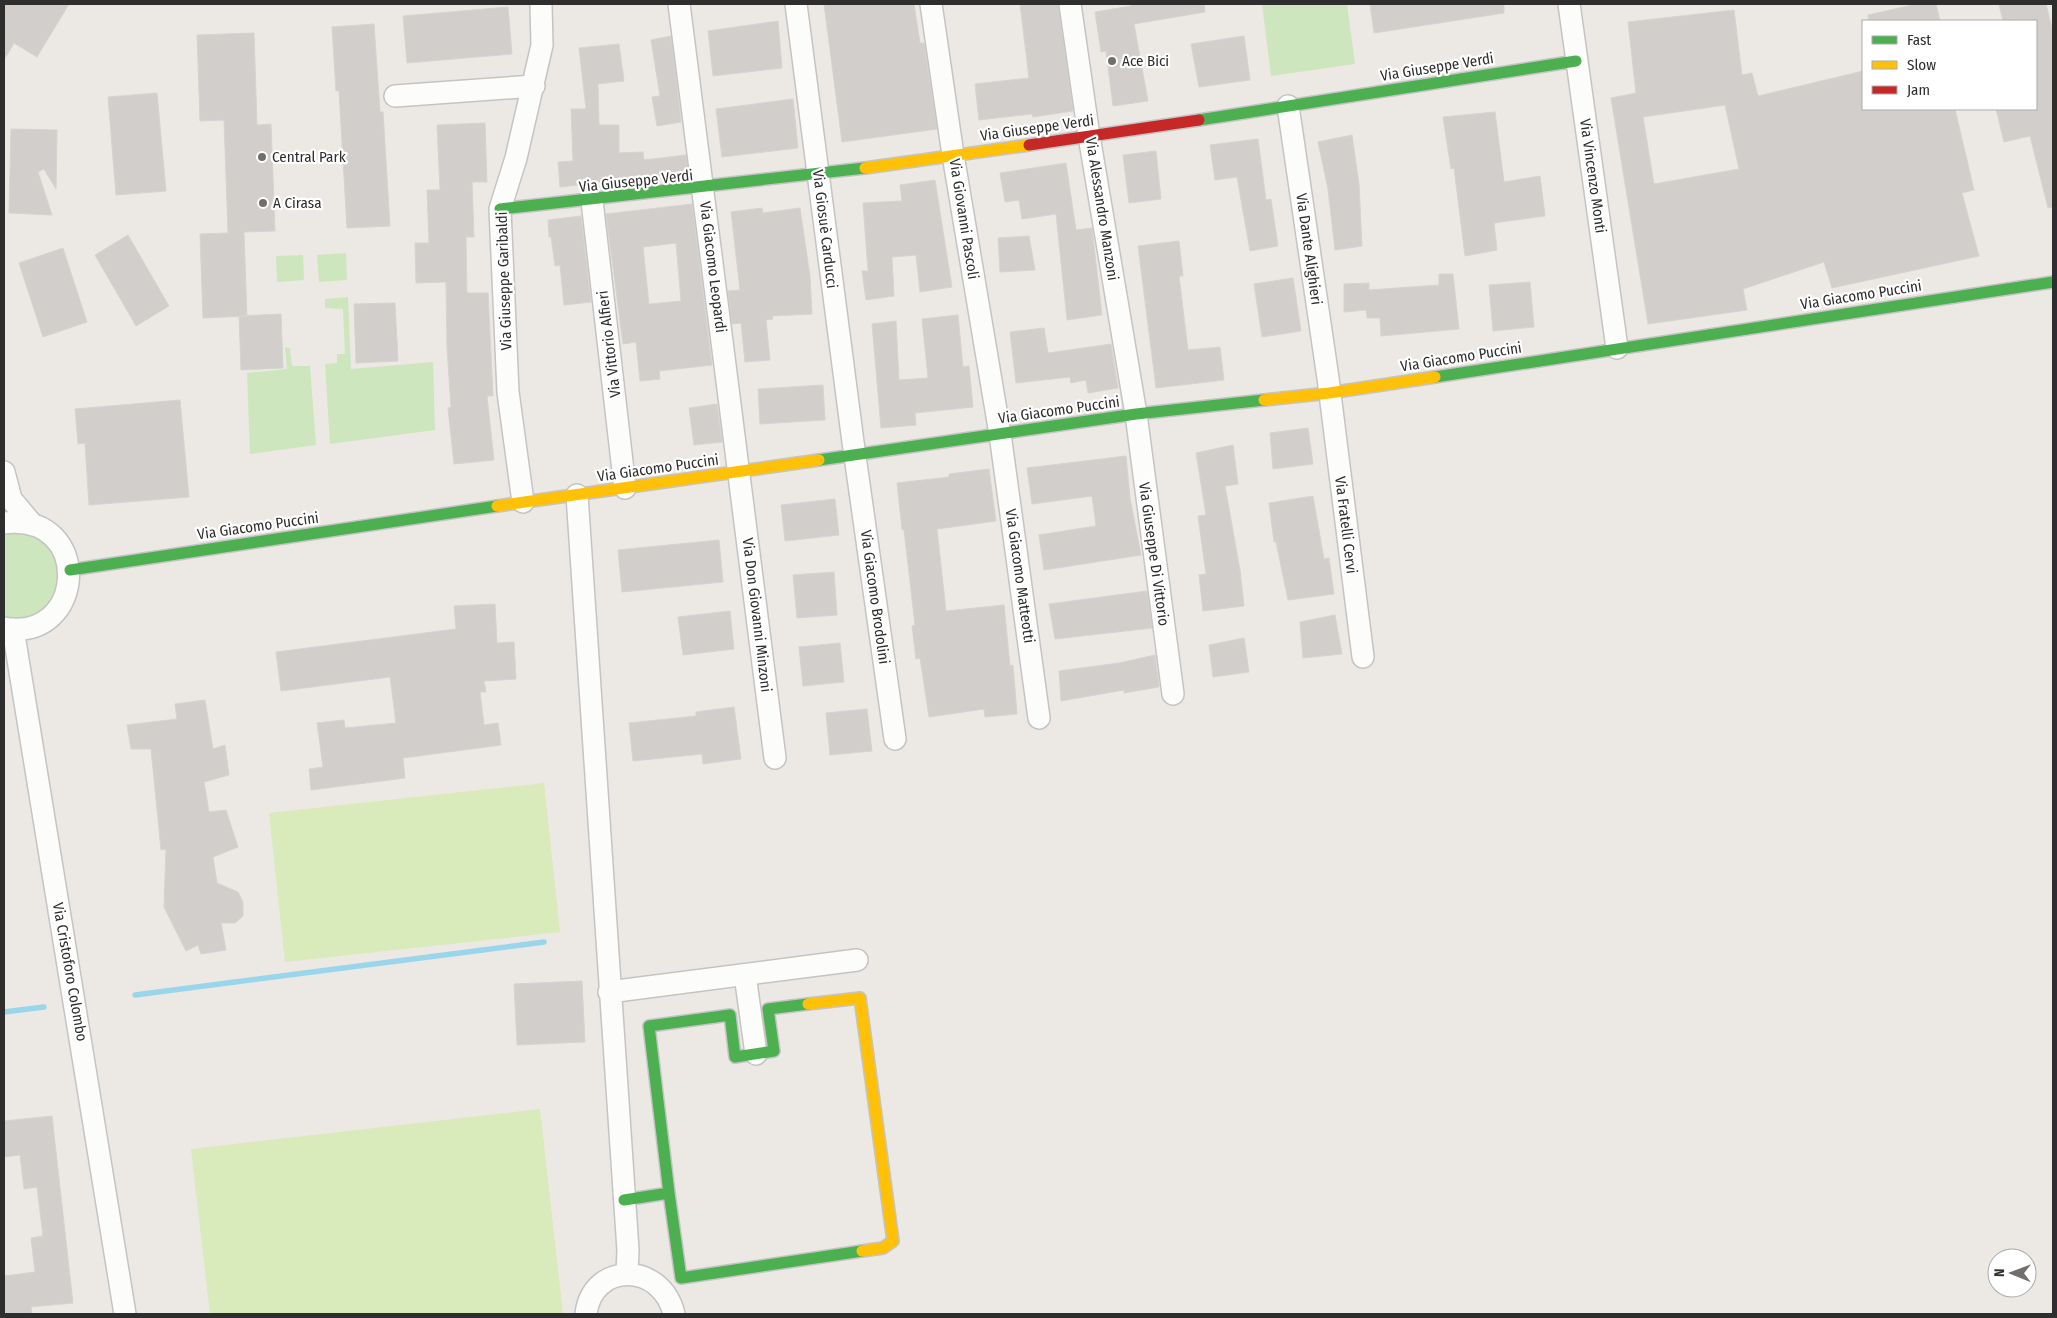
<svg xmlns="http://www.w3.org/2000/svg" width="2057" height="1318" viewBox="0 0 2057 1318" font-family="'Fira Sans Condensed',sans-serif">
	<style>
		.green { fill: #cee6be }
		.pitch { fill: #d9eabb }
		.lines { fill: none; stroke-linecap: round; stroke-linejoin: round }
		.stream { stroke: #99d6ec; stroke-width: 5.5 }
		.building { fill: #d1cecb; stroke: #d7d4d0; fill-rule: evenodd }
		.street-casing { stroke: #c5c4c5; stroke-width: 24 }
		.fast-casing { stroke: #c5c4c5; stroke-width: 14 }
		.slow-casing { stroke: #c5c4c5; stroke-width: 14 }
		.jam-casing { stroke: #c5c4c5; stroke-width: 14 }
		.street { stroke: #fcfcfb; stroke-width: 21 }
		.fast { stroke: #4caf50; stroke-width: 11 }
		.slow { stroke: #ffc107; stroke-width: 11 }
		.jam { stroke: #c62828; stroke-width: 11 }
		.poi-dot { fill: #706f6e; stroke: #fff; stroke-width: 2 }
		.labels { text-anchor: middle; stroke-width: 4.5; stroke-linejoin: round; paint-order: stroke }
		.poi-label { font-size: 15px; fill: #2e2e2e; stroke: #fff; text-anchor: start }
		.street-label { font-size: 15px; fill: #2e2e2e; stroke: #fff }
	</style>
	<rect width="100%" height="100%" fill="#ece8e4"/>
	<path class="green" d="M1262,4H1347L1355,64L1271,76Z
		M346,253L347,280L319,282L317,255Z
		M303,255L304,280L277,282L276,256Z
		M348,297L351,369L433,362L435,430L330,444L325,364L337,363V354H345L343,309L325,308V299Z
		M285,347L290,348L292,366H310L316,445L250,454L247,373L287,369Z
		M23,530L49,544L61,572L52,601L41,611L26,617L11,618L4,616V532Z"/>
	<path class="pitch" d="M544,783L560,932L285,962L269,813Z
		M540,1109L563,1314H210L191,1149Z"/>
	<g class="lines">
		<path class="stream" d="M135,995L544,942
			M4,1012L44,1007"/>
	</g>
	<path class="building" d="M4,4H69L37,57L14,43L4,60Z
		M824,4H914L920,43H924L937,129L842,142Z
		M1020,4H1058L1073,111L1033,117L1032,114L979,120L975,84L1029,78Z
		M1130,4H1204L1205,12L1134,24L1148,101L1113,106L1106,51L1101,52L1095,12L1131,6Z
		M1370,4H1504V13L1374,33Z
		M1917,4H1936L1940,21H1869L1868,15Z
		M1999,4H2046L2053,33V207L2048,208L2030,136L2004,142L1996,109H2036V21H2003Z
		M508,7L512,54L407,63L403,16Z
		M1734,10L1742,75L1752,73L1758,96L1863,71V109H1955L1974,190L1962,193L1979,256L1832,288L1824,262L1743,289L1747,310L1648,324L1611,98L1636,93L1628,22ZM1725,105L1739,169L1654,184L1643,117Z
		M778,21L782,68L713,76L708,31Z
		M374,24L380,112H383L390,226L347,228L339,91H336L332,27Z
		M254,33L257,125L271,124L275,231L244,232L247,316L203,318L200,234L228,233L224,120L200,121L197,35Z
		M671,36L681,122L657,126L652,97L660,96L651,40Z
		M1244,36L1250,80L1199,87L1191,44Z
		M619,44L624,81L598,84L599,125H619V153L643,152L644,160L686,155L688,173L560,187L558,162L573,161L571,109H586L579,48Z
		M157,93L166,191L116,195L108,97Z
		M793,99L798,148L722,157L716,109Z
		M1495,112L1504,182L1540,176L1545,216L1494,223L1497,250L1465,256L1454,168L1451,169L1443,117Z
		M485,123L487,182H472L474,237H466L467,293H488L493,396H487L494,460L454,464L448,408L451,407L447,348L446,282L416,283L415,243H429L427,190H440L437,125Z
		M11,129L57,130L56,189L44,169L38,172L52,215L9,213Z
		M1352,135L1359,184L1362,246L1335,250L1328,189L1318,142Z
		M1258,139L1266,200L1271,199L1278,246L1250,251L1237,177L1215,180L1210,145Z
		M1156,151L1161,199L1129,203L1123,155Z
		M1066,163L1076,230L1092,228L1102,315L1067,320L1056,214L1022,219L1019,200L1005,202L1000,173Z
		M935,180L952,287L920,292L916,255L892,257L894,296L866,300L862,271H868L863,203L902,201L900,185Z
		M692,204L712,365L659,371L660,379L640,381L636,342L623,344L606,214ZM676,243L681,301L649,304L643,247Z
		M762,208L763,213L800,208L810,276L812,314L772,316L773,319L766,320L770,360L745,362L741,323L732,324L728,291L740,290L731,212Z
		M581,216L591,302L564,305L560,265L555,266L551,237H549L548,220Z
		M128,235L169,306L136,326L95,255Z
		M1029,236L1035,270L1000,272L998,238Z
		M1179,241L1183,276H1179L1188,350L1220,347L1224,380L1156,388L1138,246Z
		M63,248L87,322L43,337L19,263Z
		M1439,274H1453L1459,329L1381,336L1380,318H1367L1366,310L1344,312V284L1369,283V290L1439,285Z
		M1293,278L1301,331L1262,337L1254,284Z
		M1530,282L1534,327L1493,331L1489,285Z
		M395,303L398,361L356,363L354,304Z
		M281,314L283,368L241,370L239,316Z
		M958,315L963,367L969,366L973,407L915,413L916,425L881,428L872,324L896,321L899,380L928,378L922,319Z
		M1044,328L1048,353L1111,344L1118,388L1088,393L1086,380L1071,383L1070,377L1016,383L1010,332Z
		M823,385L825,420L760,424L758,389Z
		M180,400L189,497L89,505L85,443L78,444L75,409Z
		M717,404L722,442L694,445L689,408Z
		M1308,428L1313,464L1273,469L1270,433Z
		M1233,445L1238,484L1225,486L1240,570L1244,606L1203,611L1199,575L1206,574L1198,516L1206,515L1196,453Z
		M1126,456L1130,498L1141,555L1044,570L1039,535L1096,526L1092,496L1032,504L1027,468Z
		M989,469L996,521L937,529L946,611L1004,605L1010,666L1013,665L1017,714L985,717L984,709L929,717L920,658L916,659L912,626L915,625L904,530H902L897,483L949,477V474Z
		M1313,496L1324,559L1329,558L1334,594L1288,600L1276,542H1274L1269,503Z
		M835,499L839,535L785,541L781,505Z
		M719,540L723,582L622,592L618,550Z
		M834,572L837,615L797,618L793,575Z
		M1147,591L1152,628L1055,639L1049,604Z
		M495,604L497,643L514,642L516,679L484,681L486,692H480L484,725L498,723L501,745L403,758L405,778L311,790L309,769L323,767L317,723L344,720L345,728L396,723L390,677L281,691L276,652L456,629L454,606Z
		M730,611L734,649L683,655L678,617Z
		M1335,615L1342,654L1303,658L1300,622Z
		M1244,638L1249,672L1213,677L1209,645Z
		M840,643L844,682L803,686L799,647Z
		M1155,655L1159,687L1124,693V690L1061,701L1059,671L1119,663Z
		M205,700L213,749L225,745L229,775L204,782L209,812L226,810L238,847L213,857L217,883L238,892L243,902V916L235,923H221L226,950L201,954L198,945L186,951L164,907L166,849L161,850L151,749H131L127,725L177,719L175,704Z
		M734,707L741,759L703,764L702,754L633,761L629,723L696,716V712Z
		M867,709L872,751L830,755L826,713Z
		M582,981L585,1042L517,1045L514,984Z
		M52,1116L73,1303L31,1307L32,1314H4V1276L35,1272L31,1238L43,1236L37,1187L24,1189L20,1155L4,1157V1121Z"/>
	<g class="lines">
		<defs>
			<path id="street" d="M679,4L775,758
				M796,4L853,442L895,739
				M931,4L953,155L1000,434L1039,718
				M1070,4L1089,136L1136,414L1173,694
				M1569,4L1617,348
				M395,96L534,86
				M1288,106L1328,378L1363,657
				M592,201L625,488
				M4,472L11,499L32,524
				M577,495L628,1250L627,1274
				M523,502L508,392L500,209L516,158L542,45L541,4
				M4,523C94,512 86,643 4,628
				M13,629L125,1314
				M745,975L756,1054
				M609,992L857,960
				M586,1314C592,1262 661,1261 674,1314"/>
			<path id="fast" d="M1199,120L1576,61
				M500,209L865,168
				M1435,377L2053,282
				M819,460L1136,414L1264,400
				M70,570L497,506
				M669,1193L649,1026L730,1015L735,1057L774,1051L768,1009L808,1004
				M624,1200L669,1193L681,1278L862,1251"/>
			<path id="slow" d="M865,168L1029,145
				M1264,400L1329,393L1435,377
				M497,506L819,460
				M808,1004L860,998L893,1241L883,1248L862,1251"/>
			<path id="jam" d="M1029,145L1199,120"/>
		</defs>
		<use href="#street" class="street-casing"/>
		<use href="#fast" class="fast-casing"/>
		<use href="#slow" class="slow-casing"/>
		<use href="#jam" class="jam-casing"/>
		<use href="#street" class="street"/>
		<use href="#fast" class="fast"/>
		<use href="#slow" class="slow"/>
		<use href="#jam" class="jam"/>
	</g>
	<g class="poi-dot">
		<circle cx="1112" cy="61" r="5"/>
		<circle cx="262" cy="157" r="5"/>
		<circle cx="263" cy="203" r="5"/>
	</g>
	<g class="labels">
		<g class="poi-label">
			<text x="1122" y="66">Ace Bici</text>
			<text x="272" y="162">Central Park</text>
			<text x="273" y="208">A Cirasa</text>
		</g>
		<g class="street-label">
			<text transform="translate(1437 67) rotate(-9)" y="5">Via Giuseppe Verdi</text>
			<text transform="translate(1037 128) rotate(-8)" y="5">Via Giuseppe Verdi</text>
			<text transform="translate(1593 176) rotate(82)" y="5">Via Vincenzo Monti</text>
			<text transform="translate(636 181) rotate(-6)" y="5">Via Giuseppe Verdi</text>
			<text transform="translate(1102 209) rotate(81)" y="5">Via Alessandro Manzoni</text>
			<text transform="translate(964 219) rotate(81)" y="5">Via Giovanni Pascoli</text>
			<text transform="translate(825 229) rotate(83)" y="5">Via Giosuè Carducci</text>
			<text transform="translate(1309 249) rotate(82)" y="5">Via Dante Alighieri</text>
			<text transform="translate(713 267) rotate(83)" y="5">Via Giacomo Leopardi</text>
			<text transform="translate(504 281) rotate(-92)" y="5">Via Giuseppe Garibaldi</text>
			<text transform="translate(1861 295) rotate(-9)" y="5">Via Giacomo Puccini</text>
			<text transform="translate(609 344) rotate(-97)" y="5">Via Vittorio Alfieri</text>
			<text transform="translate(1461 357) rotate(-9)" y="5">Via Giacomo Puccini</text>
			<text transform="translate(1059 410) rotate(-8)" y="5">Via Giacomo Puccini</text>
			<text transform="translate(658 468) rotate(-8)" y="5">Via Giacomo Puccini</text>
			<text transform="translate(1346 525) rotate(83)" y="5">Via Fratelli Cervi</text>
			<text transform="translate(258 526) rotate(-8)" y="5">Via Giacomo Puccini</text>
			<text transform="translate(1154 554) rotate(82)" y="5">Via Giuseppe Di Vittorio</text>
			<text transform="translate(1020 576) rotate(82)" y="5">Via Giacomo Matteotti</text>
			<text transform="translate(875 597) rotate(82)" y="5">Via Giacomo Brodolini</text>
			<text transform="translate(757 615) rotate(83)" y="5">Via Don Giovanni Minzoni</text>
			<text transform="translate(70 972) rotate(80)" y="5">Via Cristoforo Colombo</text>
		</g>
	</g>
	<rect width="2057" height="1318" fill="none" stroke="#2e2e2e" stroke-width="10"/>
	<rect x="1862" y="20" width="175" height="90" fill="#ffffff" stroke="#ababab"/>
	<rect x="1872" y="36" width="25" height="8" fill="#4caf50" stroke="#ababab"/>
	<text x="1907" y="45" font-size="15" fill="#2e2e2e">Fast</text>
	<rect x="1872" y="61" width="25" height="8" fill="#ffc107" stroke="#ababab"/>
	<text x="1907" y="70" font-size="15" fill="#2e2e2e">Slow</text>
	<rect x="1872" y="86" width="25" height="8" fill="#c62828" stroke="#ababab"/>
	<text x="1907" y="95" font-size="15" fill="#2e2e2e">Jam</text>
	<g transform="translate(2012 1273) rotate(271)"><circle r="24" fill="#ffffff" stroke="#ababab"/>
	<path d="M0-4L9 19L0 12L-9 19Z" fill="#706f6e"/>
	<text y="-8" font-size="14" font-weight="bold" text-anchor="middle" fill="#2e2e2e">N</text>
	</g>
</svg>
